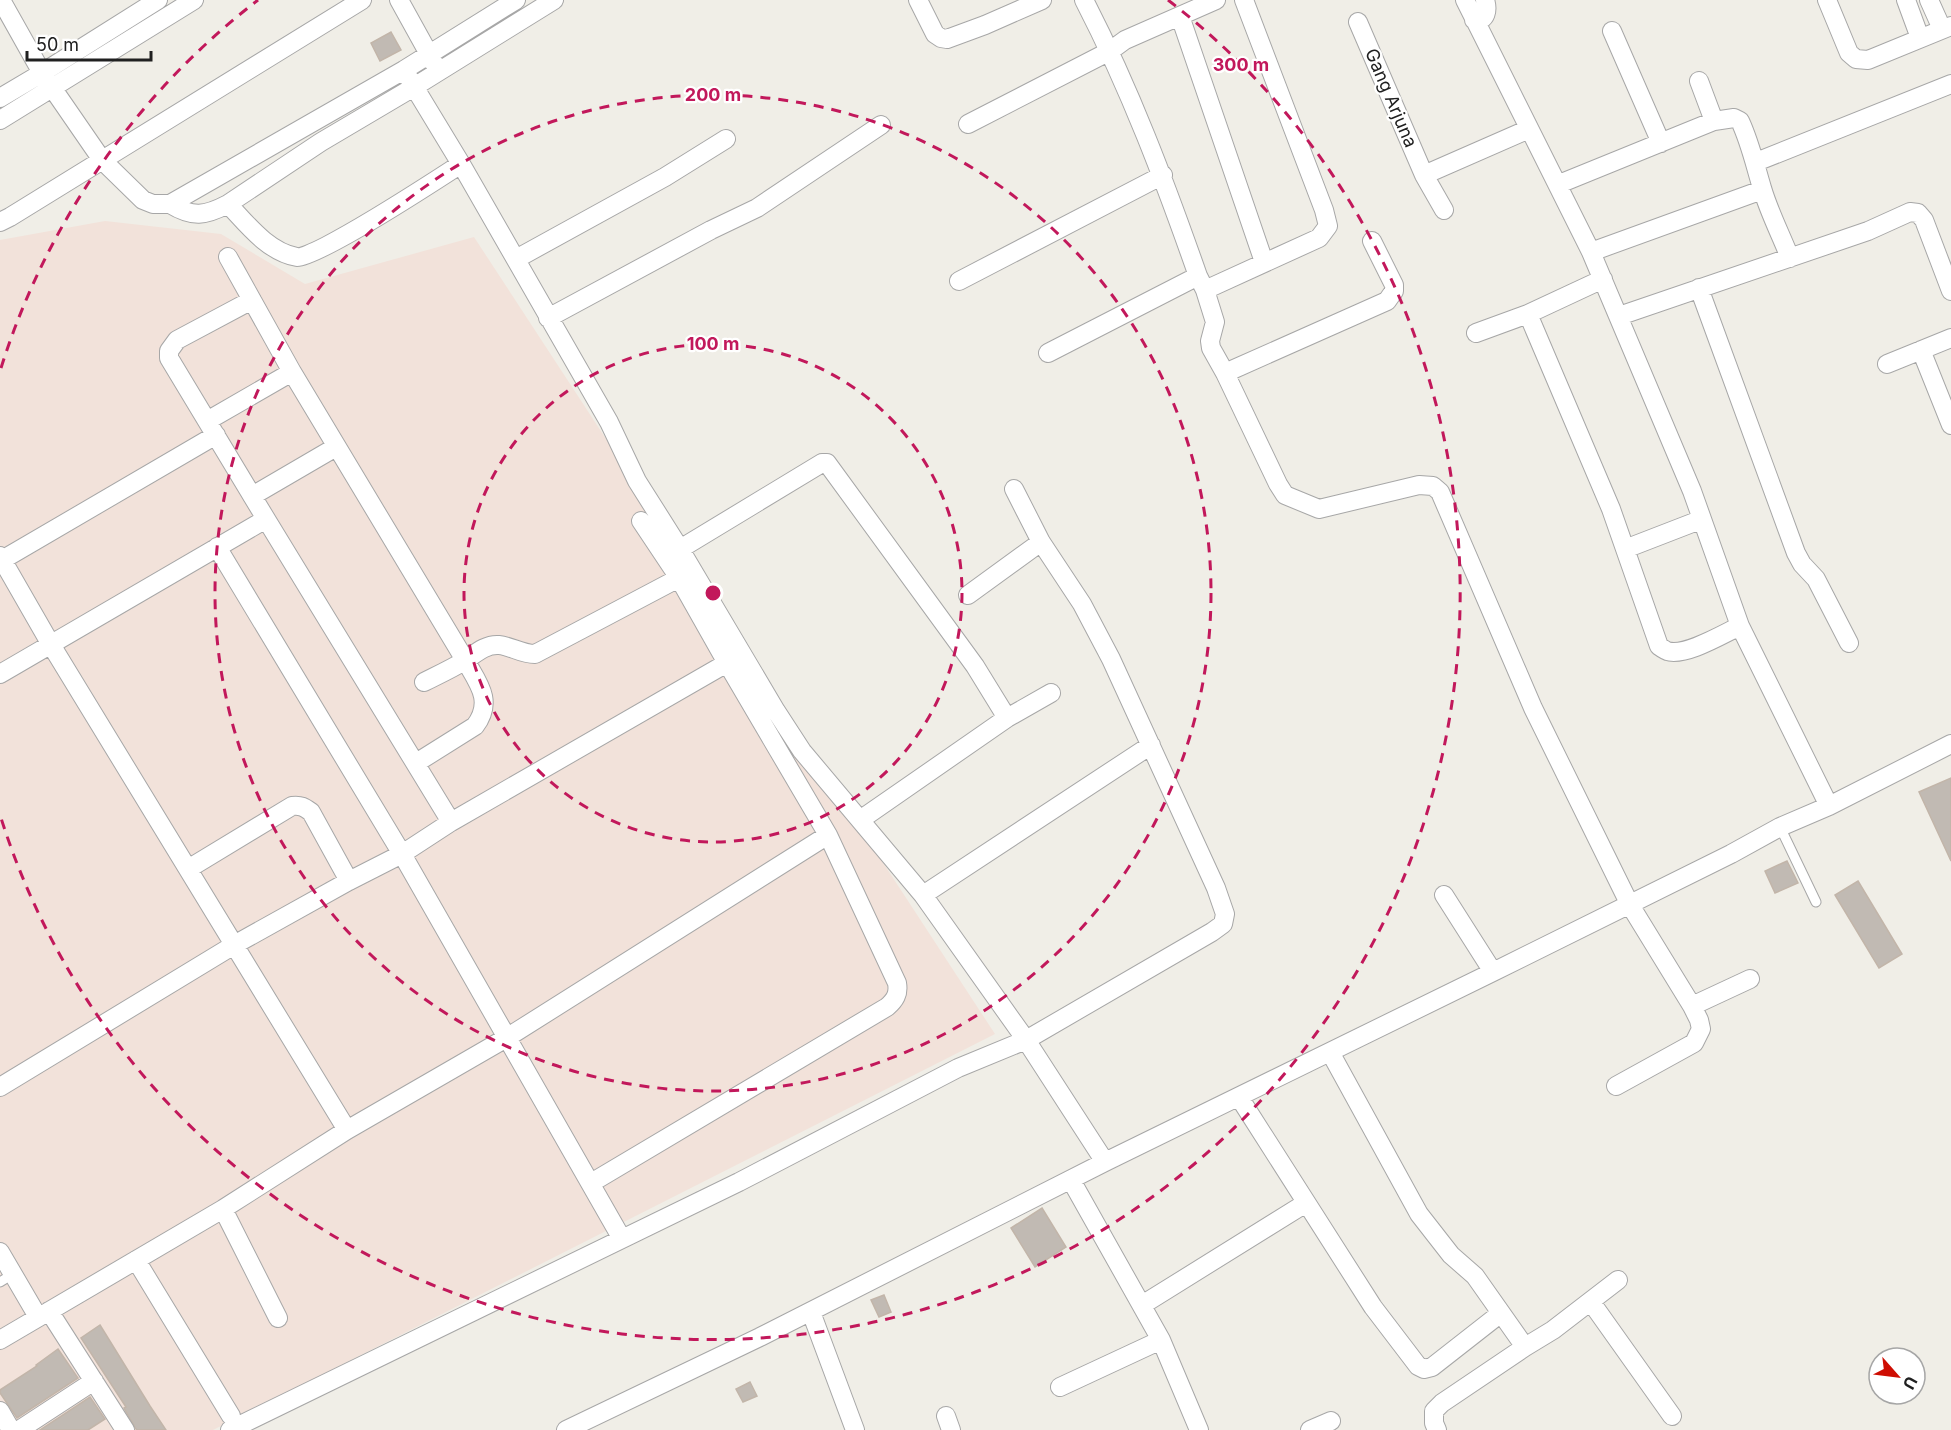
<svg xmlns="http://www.w3.org/2000/svg" width="1951" height="1430" viewBox="0 0 1951 1430" font-family="Inter,sans-serif">
	<style>
		.military { fill: #f2e2da }
		.building { fill: #c1bab3; stroke: #c2b5a9; stroke-width: 1.5 }
		.lines { fill: none; stroke-linecap: round; stroke-linejoin: round }
		.service-casing { stroke: #a7a7a7; stroke-width: 11 }
		.minor-casing { stroke: #a7a7a7; stroke-width: 20 }
		.service { stroke: #fff; stroke-width: 9 }
		.minor { stroke: #fff; stroke-width: 18 }
		.ring { fill: none; stroke: #c2185b; stroke-width: 3; stroke-dasharray: 10 8 }
		.labels { text-anchor: middle; stroke-width: 4.5; stroke-linejoin: round; paint-order: stroke }
		.street-label { font-size: 18px; fill: #202020; stroke: #fff }
		.centre { fill: #c2185b; stroke: #fff; stroke-width: 3 }
		.ring-label { font-size: 18px; text-anchor: middle; font-weight: bold; fill: #c2185b; stroke: #fff; stroke-width: 4.5; stroke-linejoin: round; paint-order: stroke }
	</style>
	<rect width="100%" height="100%" fill="#f0eee7"/>
	<path class="military" d="M105,221L221,234L305,284L474,237L995,1034L213,1430H0V240Z"/>
	<path class="building" d="M391,32L401,50L380,61L371,43Z
		M1951,778V861L1919,792Z
		M1787,861L1798,883L1775,893L1765,871Z
		M1858,881L1902,954L1879,968L1835,895Z
		M1042,1208L1066,1247L1035,1267L1011,1228Z
		M884,1295L891,1312L879,1317L871,1300Z
		M100,1325L150,1406L166,1430H137L136,1429L124,1408L126,1407L81,1338Z
		M58,1349L78,1378L17,1418L0,1393V1390L37,1366L36,1365Z
		M750,1382L757,1396L743,1402L736,1389Z
		M90,1397L105,1419L88,1430H40Z"/>
	<g class="lines">
		<defs>
			<path id="service" d="M1780,827L1816,902
				M0,1282L13,1274"/>
			<path id="minor" d="M1,0L42,73L102,160L143,200L153,204H170L404,70L516,0
				M399,0L435,65
				M918,0L935,34L941,38L947,39L985,25L1042,0
				M1084,0C1130,89 1165,182 1198,276L1205,290L1215,322L1210,341L1211,348L1225,373L1278,484L1285,495L1319,509L1419,485L1433,486L1440,492L1533,708L1630,905L1692,1006L1750,979
				M1465,0L1591,252L1692,491L1740,626L1829,806
				M1827,0L1849,53L1856,59L1868,60L1951,26
				M1906,0L1920,38
				M1929,0L1942,29
				M1180,16L1264,262
				M1474,20C1487,22 1488,9 1485,0
				M1358,22L1424,175
				M1612,31L1661,143
				M404,70L461,164L609,422L637,481L680,549L776,711L802,751L923,895L1026,1040L1212,932L1223,924L1225,914L1216,888L1111,659L1082,604L1041,542L1014,489
				M1699,81L1714,121
				M0,98L42,73L158,0
				M0,120L194,0
				M968,124L1110,51L1125,40L1216,0
				M1756,162L1951,84
				M1559,184L1714,121L1734,118L1740,121C1750,142 1755,165 1762,188C1769,212 1781,235 1790,258
				M170,204C193,218 205,216 228,204L321,142L414,87L554,0
				M228,204C247,224 268,252 297,257C314,260 438,179 461,164
				M1444,210L1424,175L1529,129
				M0,222L10,217L362,0
				M1591,252L1762,190
				M228,257L292,372L465,660C478,683 494,701 475,726L416,763
				M516,259L665,177L726,139
				M1603,279L1528,314L1611,509L1659,646C1659,646 1666,651 1667,651C1685,657 1723,634 1740,626
				M959,281L1163,175
				M1699,288L1796,553L1802,564L1816,579L1849,643
				M1205,290L1319,238L1328,226L1324,210L1244,0
				M1619,316L1868,231L1910,212L1918,213L1924,220L1951,291
				M548,318L711,230L757,208L881,125
				M1476,333L1528,314
				M1921,350L1951,425
				M1048,353L1198,276
				M1887,364L1951,338
				M1225,373L1387,301L1394,291V285L1372,241
				M207,421L292,372
				M252,496L336,447
				M266,519L451,822L727,663L828,835L897,983C899,994 895,1000 887,1007L591,1183
				M641,521L679,578L727,663
				M217,547L402,854L622,1239
				M680,549L822,463H827L975,666L1007,718
				M1625,549L1700,520
				M0,556L50,643L347,1130
				M2,560L216,435
				M968,595L1041,542
				M0,674L266,519L169,358V351L177,340L252,300
				M424,682C438,675 453,668 466,660C476,653 486,644 499,645C511,646 521,654 535,654L679,578
				M860,820L1007,718L1051,693
				M188,869L292,806C301,805 304,807 311,812L349,881
				M923,895L1151,745
				M1444,895L1493,972
				M1330,1052L1419,1214L1451,1255L1475,1276L1525,1347L1553,1330L1618,1280
				M1616,1086L1694,1043L1701,1029L1699,1020L1692,1006
				M0,1087L234,945L349,881L402,854L451,822
				M1239,1097L1373,1307L1418,1366L1424,1369L1432,1367L1501,1313
				M1071,1180L1161,1340L1199,1430
				M223,1209L278,1318
				M0,1252L38,1317
				M136,1260L231,1416
				M1591,1302L1672,1416
				M1142,1305L1306,1203
				M49,1311L125,1430
				M811,1312L855,1430
				M0,1340L223,1209L347,1130L508,1037L828,835
				M1060,1387L1161,1340
				M0,1411L11,1430
				M946,1416L951,1430
				M19,1430L94,1381
				M230,1430L739,1182L958,1068L1026,1040L1105,1162
				M566,1430L760,1337L1105,1162L1493,972L1731,854L1780,827L1829,806L1951,744
				M1310,1430L1331,1421
				M1437,1430L1434,1423V1411L1442,1403L1525,1347"/>
		</defs>
		<use href="#service" class="service-casing"/>
		<use href="#minor" class="minor-casing"/>
		<use href="#service" class="service"/>
		<use href="#minor" class="minor"/>
	</g>
	<g class="ring">
		<circle cx="713" cy="593" r="249"/>
		<circle cx="713" cy="593" r="498"/>
		<path d="M1 368A747 747 0 0 1 258 0M1168 0A747 747 0 1 1 1 818"/>
	</g>
	<g class="labels">
		<g class="street-label">
			<text transform="translate(1391 98) rotate(67)" y="6">Gang Arjuna</text>
		</g>
	</g>
	<circle cx="713" cy="593" r="9" class="centre"/>
	<g class="ring-label">
		<text x="1241" y="71">300 m</text>
		<text x="713" y="101">200 m</text>
		<text x="713" y="350">100 m</text>
	</g>
	<g transform="translate(1897 1376) rotate(118)"><circle r="28" fill="#ffffff" stroke="#a6a6a6" stroke-width="1.5"/>
	<path d="M0-4.5L10 22L0 15L-10 22Z" fill="#ce0d02"/>
	<text y="-9" font-size="16" font-weight="bold" text-anchor="middle" fill="#202020">U</text>
	</g>
	<path d="M27 51v9h124v-9" fill="none" stroke="#202020" stroke-width="3"/>
	<text x="36" y="51" font-size="18" fill="#202020" stroke="#ffffff" stroke-width="4.5" paint-order="stroke">50 m</text>
</svg>
